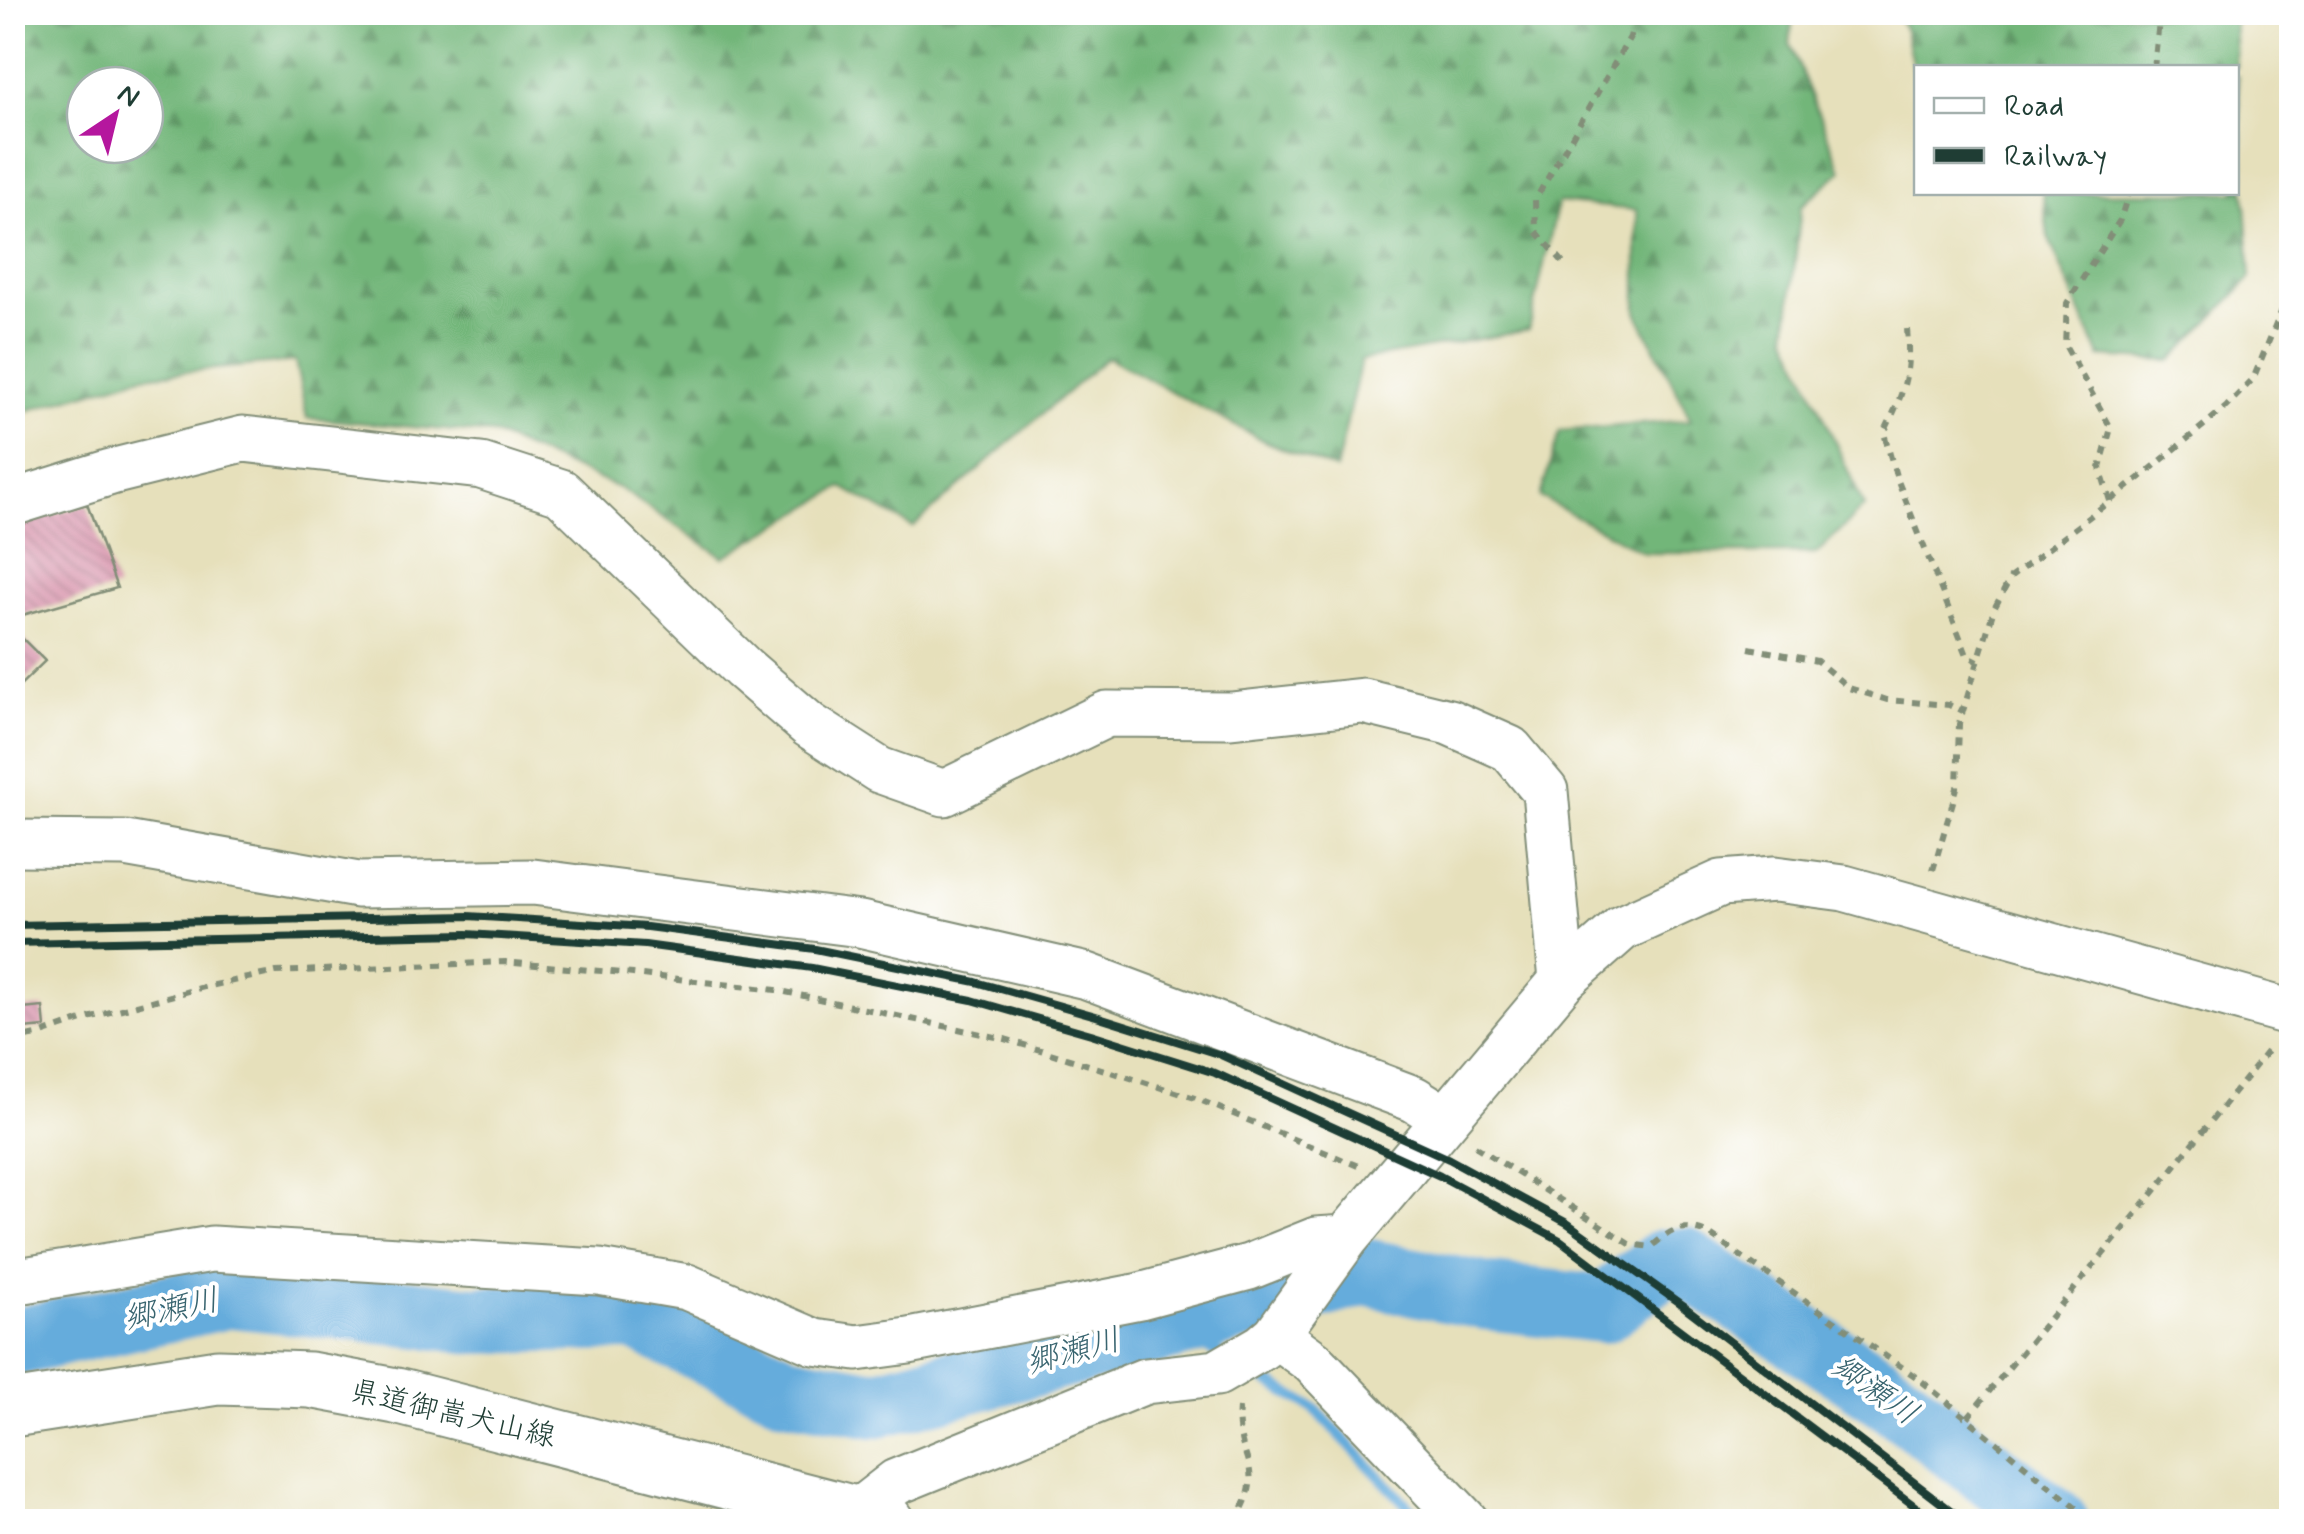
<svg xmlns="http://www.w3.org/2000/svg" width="2304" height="1534" viewBox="0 0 2304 1534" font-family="Mynerve,'Klee One',sans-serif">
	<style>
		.forest { fill: url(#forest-firs); stroke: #487a56; stroke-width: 2.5; fill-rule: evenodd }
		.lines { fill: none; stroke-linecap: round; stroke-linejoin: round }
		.stream { stroke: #65acdc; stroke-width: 11 }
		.river { stroke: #65acdc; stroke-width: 68 }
		.building { fill: url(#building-back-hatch) }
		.street-casing { stroke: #828e78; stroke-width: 49 }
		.secondary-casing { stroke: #828e78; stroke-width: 59 }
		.path { stroke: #828e78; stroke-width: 6; stroke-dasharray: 8 8; stroke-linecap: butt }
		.street { stroke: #fff; stroke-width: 45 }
		.secondary { stroke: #fff; stroke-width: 55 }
		.rail { stroke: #1f3d34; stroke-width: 8 }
		.labels { text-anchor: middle; stroke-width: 8; stroke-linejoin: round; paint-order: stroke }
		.street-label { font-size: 30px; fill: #1f3d34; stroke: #fff }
		.water-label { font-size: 32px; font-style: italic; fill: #38646f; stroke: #fff }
	</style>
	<defs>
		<pattern id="forest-firs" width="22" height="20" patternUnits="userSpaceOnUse" patternTransform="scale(2.5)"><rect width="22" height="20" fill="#72b679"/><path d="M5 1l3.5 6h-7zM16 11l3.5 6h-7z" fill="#5d9564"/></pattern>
		<pattern id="building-back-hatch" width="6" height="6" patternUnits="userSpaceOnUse" patternTransform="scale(2.5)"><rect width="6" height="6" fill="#d790a9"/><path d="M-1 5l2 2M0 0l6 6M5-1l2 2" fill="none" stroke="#ae778a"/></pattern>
	</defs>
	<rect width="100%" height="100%" fill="#fff"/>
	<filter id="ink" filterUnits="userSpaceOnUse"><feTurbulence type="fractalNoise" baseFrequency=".01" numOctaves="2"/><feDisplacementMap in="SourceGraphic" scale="20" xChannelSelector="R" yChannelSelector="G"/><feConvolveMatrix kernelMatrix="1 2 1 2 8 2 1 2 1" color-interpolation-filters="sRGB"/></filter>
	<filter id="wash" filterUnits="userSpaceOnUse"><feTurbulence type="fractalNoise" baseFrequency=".0048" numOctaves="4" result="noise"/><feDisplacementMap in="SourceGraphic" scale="40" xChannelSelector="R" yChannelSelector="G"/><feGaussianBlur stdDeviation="2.25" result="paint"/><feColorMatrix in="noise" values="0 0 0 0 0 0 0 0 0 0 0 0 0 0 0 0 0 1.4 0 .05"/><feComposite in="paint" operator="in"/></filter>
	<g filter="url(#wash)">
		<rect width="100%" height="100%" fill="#e6e0bb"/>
		<path class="forest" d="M13,12L1793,13L1790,44L1842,171L1801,206L1787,334L1864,507L1817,553H1644L1540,497L1560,431L1691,420L1637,312V210L1558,202L1529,330L1361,360L1336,470L1262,440L1107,357L913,527L842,487L724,557L619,488L493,434L307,418L295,361L142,376L13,415ZM85,85H145V145H85Z
			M1897,13H2234L2236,67L1916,68V81L1905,31Z
			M2237,74L2251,278L2171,361L2100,357L2048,237L2043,193L2236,192Z"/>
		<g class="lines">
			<path class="stream" d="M1190,1322L1200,1344L1225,1358
				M1246,1369L1315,1409L1423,1522"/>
			<path class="river" d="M12,1343L231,1294L474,1320L636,1317L786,1388L875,1404L1190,1322L1365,1272L1484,1296L1602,1309L1664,1263L1684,1262L1878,1388L2055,1522"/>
		</g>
		<g id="blocks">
			<path class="building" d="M87,504L117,588L12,618V526Z
				M19,635L45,661L12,693V642Z
				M43,1007L45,1027L12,1030V1010Z"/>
		</g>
	</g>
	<g filter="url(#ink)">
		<use href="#blocks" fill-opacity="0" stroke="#828e78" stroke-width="2.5"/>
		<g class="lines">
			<defs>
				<path id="street" d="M12,503L111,472L243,439L481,466L561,492L743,668L809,725L879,770L944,793L1107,714L1231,715L1363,701L1449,722L1510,749L1545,791L1562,981
					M12,843L125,844L358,885L533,882L860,924L1087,976L1414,1099L1446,1119
					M12,1282L212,1249L599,1272L687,1287L815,1342L857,1348L909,1341L1140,1296L1249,1267L1316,1240L1346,1238
					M1276,1335L1313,1362L1466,1522
					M855,1514L896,1482L1145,1381L1217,1373L1262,1347L1276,1335L1346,1238L1562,981L1622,928L1721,883L1775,879L1844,888L2292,1013"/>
				<path id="secondary" d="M12,1409L218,1377L310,1380L396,1396L886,1522"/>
			</defs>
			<use href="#street" class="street-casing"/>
			<use href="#secondary" class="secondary-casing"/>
			<path class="path" d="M2154,68L2160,12
				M1563,262L1536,231L1535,200L1630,37L1636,12
				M1907,329C1911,376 1904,391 1884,433L1896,476L1967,655L1978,661
				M2110,501L2100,468L2111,428L2065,345L2067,303L2120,220L2129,192
				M1749,648L1817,661L1849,688L1887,700L1949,705L1963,712
				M1933,870L1957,788L1959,724L1994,609L2011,577L2141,477L2226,407L2253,379L2292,286
				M12,1040L42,1034L88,1018L204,987L276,972L505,962L633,974L776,990L1005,1039L1195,1098L1358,1166
				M1475,1146L1630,1244L1651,1247C1673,1228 1682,1223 1709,1234L1919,1379L2094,1522
				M1968,1417L2138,1212L2269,1049
				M1235,1522C1270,1464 1234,1461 1239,1408"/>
			<use href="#street" class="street"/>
			<use href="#secondary" class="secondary"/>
			<path class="rail" d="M12,925L468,916L647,927L815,949L976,982L1096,1016L1221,1055L1449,1159L1567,1223L1682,1305L1966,1522
				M12,943L467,934L645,945L812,968L972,1000L1091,1034L1215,1073L1440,1176L1560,1240L1936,1522"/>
		</g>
	</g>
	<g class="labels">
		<g class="street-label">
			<text transform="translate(453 1413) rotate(13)" y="10">県道御嵩犬山線</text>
		</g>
		<g class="water-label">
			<text transform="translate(171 1308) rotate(-12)" y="11">郷瀬川</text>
			<text transform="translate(1073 1350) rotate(-15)" y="11">郷瀬川</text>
			<text transform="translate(1876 1389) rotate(35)" y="11">郷瀬川</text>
		</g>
	</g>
	<rect width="2304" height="1534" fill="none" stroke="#fff" stroke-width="50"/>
	<rect x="1914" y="65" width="325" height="130" fill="#ffffff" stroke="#a5b1ae" stroke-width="2.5"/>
	<rect x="1934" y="98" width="50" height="15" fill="#ffffff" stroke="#a5b1ae" stroke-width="2.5"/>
	<text x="2004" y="115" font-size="30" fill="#1f3d34">Road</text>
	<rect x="1934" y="148" width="50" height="15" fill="#1f3d34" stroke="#a5b1ae" stroke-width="2.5"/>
	<text x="2004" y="165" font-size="30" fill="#1f3d34">Railway</text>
	<g transform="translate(115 115) rotate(35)"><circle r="48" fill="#ffffff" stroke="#a5b1ae" stroke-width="2.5"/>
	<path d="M0-8L18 38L0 25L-18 38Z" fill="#b5179e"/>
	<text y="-15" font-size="28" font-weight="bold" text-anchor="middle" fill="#1f3d34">N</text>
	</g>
</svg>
